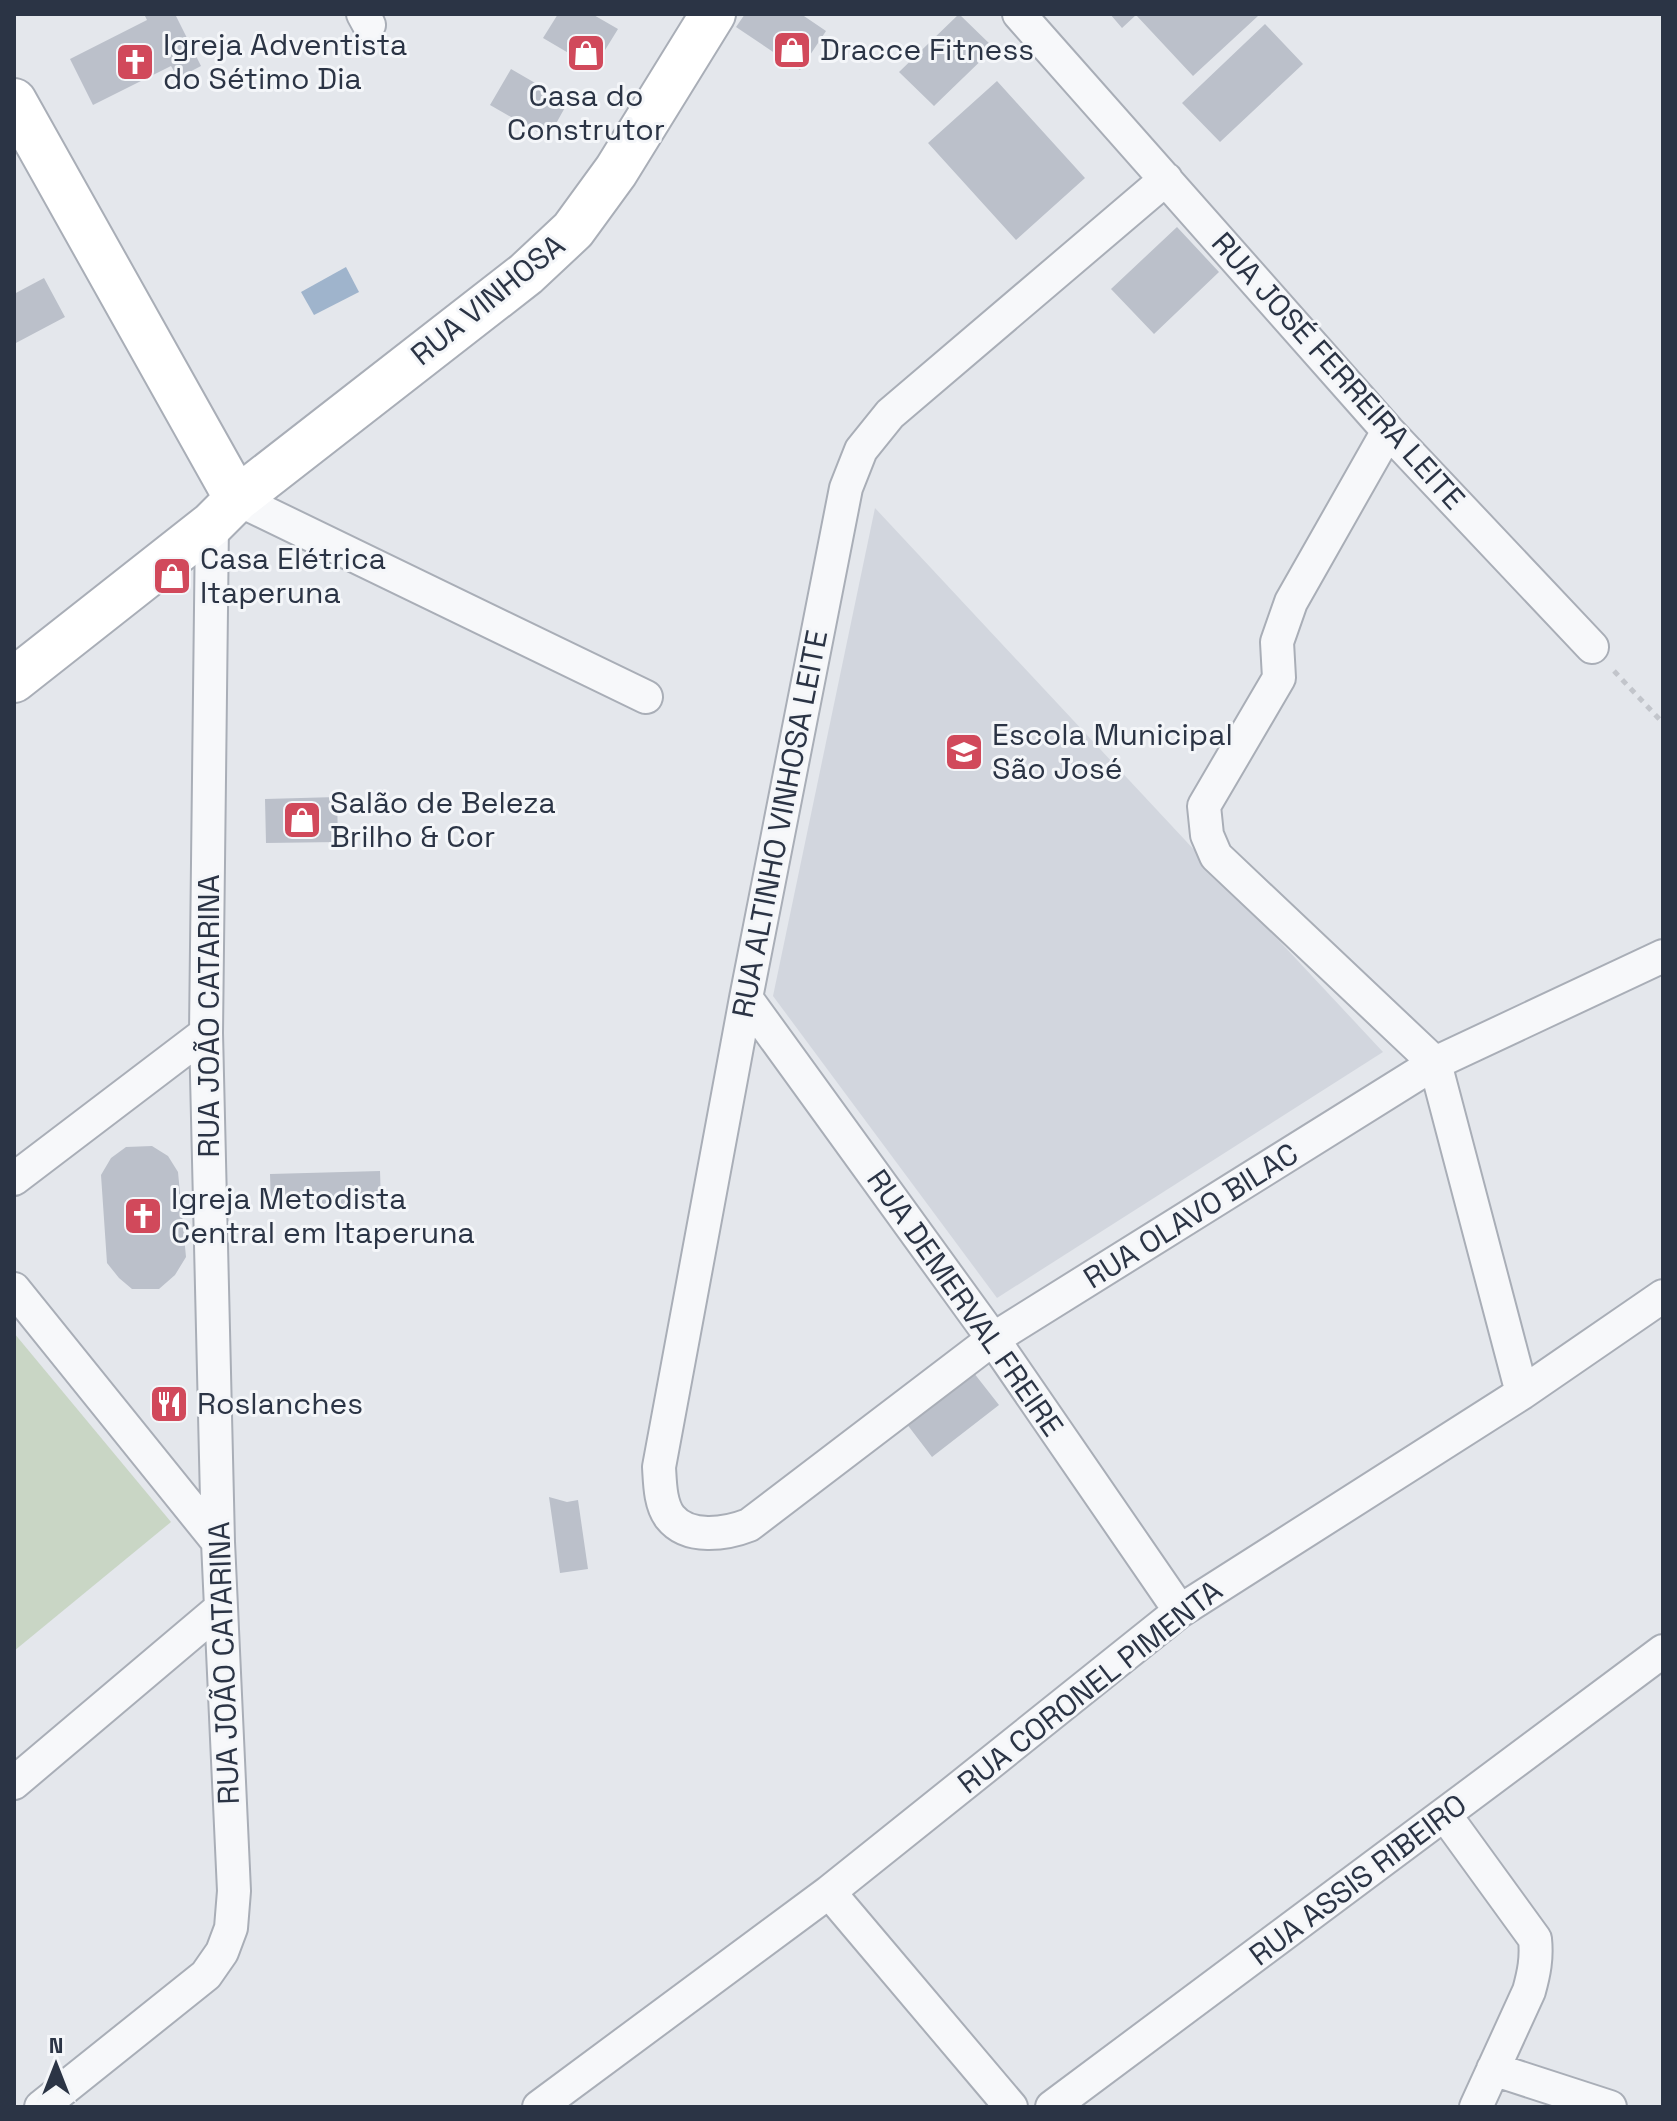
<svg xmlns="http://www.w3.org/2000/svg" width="1677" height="2121" viewBox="0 0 1677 2121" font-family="'Space Grotesk',sans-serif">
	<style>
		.built { fill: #d2d6de }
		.green { fill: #c9d6c5 }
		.water { fill: #9fb4cc }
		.building { fill: #bbc0ca }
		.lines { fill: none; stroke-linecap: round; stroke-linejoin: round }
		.street-casing { stroke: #a9aeb7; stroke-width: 36 }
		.secondary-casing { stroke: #a9aeb7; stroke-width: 48 }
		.path { stroke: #c2c5cb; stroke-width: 5; stroke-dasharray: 6 6; stroke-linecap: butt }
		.street { stroke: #f7f8fa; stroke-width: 32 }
		.secondary { stroke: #fff; stroke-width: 44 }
		.labels { text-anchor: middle; stroke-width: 6; stroke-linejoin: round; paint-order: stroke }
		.poi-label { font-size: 30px; fill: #2b3445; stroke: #f4f6f9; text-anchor: start }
		.street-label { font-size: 30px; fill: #2b3445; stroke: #f4f6f9 }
	</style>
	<rect width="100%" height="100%" fill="#e4e7ec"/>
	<path class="built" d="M875,508L1383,1052L997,1298L773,996Z"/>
	<path class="green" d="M14,1333L171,1522L14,1651Z"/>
	<path class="water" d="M346,267L359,292L314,315L301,292Z"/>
	<path class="building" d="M144,14H175L201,66L178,78L171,66L93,105L70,59L147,20Z
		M558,14H592L618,29L594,68L543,38Z
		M745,14H801L826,31L800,70L736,27Z
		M959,14L994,48L934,106L899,72Z
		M1110,14H1256L1258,16L1193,76L1136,15L1122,28Z
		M1265,24L1303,64L1220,142L1182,103Z
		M511,69L568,102L548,138L490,105Z
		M997,81L1085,178L1016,240L928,143Z
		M1177,227L1219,272L1154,334L1111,289Z
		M44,278L65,317L14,344V294Z
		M337,797L338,842L266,843L265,799Z
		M152,1146L168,1156L178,1172L186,1257L175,1275L159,1289H132L119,1278L107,1263L101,1175L111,1158L126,1147Z
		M380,1171L381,1203L271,1206L270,1174Z
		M970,1368L999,1405L932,1457L903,1419Z
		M549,1497L567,1502L578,1500L588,1569L560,1573Z"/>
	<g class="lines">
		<defs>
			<path id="street" d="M363,14L369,25
				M1019,14L1388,431L1592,647
				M1166,179L890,414L861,450L846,488L746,998L659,1467C660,1483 660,1504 670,1517C688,1540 726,1534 749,1525L993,1339L1435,1063L1663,956
				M1388,431L1291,602L1277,642L1279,678L1204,806L1207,835L1216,856L1435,1063L1522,1393
				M237,499L646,697
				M746,998L993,1339L1180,1611
				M14,1179L206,1033
				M14,1289L218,1542
				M14,1783L221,1608
				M1445,1815L1535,1939C1537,1958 1534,1973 1529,1991L1476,2107
				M829,1892L1011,2107
				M1493,2069L1610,2107
				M41,2107L206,1975L222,1952L231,1928L234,1891L218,1542L206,1033L212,524
				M539,2107L829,1892L1180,1611L1522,1393L1663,1296
				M1052,2107L1663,1651"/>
			<path id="secondary" d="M14,101L237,499
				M14,680L212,524L237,499L526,274L573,230L616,171L713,14"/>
		</defs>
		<use href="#street" class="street-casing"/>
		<use href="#secondary" class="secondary-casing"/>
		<path class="path" d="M1614,671L1663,723"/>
		<use href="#street" class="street"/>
		<use href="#secondary" class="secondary"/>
	</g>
	<defs>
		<symbol id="shop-square" viewBox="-11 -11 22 22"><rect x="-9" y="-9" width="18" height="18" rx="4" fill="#d1495b" stroke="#f4f6f9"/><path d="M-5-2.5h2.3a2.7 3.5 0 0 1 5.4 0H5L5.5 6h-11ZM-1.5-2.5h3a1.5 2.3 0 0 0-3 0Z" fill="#fff"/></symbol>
		<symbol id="church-square" viewBox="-11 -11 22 22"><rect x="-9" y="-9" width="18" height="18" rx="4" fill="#d1495b" stroke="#f4f6f9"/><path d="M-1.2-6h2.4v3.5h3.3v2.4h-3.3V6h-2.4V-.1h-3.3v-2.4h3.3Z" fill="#fff"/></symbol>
		<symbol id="school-square" viewBox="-11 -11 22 22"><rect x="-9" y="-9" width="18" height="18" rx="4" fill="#d1495b" stroke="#f4f6f9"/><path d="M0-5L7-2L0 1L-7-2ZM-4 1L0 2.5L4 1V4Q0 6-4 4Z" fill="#fff"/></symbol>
		<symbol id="restaurant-square" viewBox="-11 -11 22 22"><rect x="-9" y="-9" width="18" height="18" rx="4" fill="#d1495b" stroke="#f4f6f9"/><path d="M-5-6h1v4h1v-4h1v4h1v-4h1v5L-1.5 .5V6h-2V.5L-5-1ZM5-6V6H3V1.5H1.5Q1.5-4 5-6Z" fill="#fff"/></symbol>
	</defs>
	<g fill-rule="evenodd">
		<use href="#shop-square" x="770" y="28" width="44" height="44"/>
		<use href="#shop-square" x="564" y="31" width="44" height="44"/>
		<use href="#church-square" x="113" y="40" width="44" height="44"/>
		<use href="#shop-square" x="150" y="554" width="44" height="44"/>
		<use href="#school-square" x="942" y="730" width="44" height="44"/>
		<use href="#shop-square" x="280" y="798" width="44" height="44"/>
		<use href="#church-square" x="121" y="1194" width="44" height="44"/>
		<use href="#restaurant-square" x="147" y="1382" width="44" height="44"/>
	</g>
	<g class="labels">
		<g class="poi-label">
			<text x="163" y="55">Igreja Adventista<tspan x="163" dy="34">do Sétimo Dia</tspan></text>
			<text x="820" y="60">Dracce Fitness</text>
			<text x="586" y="106" text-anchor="middle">Casa do<tspan x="586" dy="34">Construtor</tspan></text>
			<text x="200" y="569">Casa Elétrica<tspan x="200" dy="34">Itaperuna</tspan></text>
			<text x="992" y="745">Escola Municipal<tspan x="992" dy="34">São José</tspan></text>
			<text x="330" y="813">Salão de Beleza<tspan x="330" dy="34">Brilho &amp; Cor</tspan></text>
			<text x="171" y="1209">Igreja Metodista<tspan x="171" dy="34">Central em Itaperuna</tspan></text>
			<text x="197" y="1414">Roslanches</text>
		</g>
		<g class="street-label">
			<text transform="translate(488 300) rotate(-39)" y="10">RUA VINHOSA</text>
			<text transform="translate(1338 371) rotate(48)" y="10">RUA JOSÉ FERREIRA LEITE</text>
			<text transform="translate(780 824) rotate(-79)" y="10">RUA ALTINHO VINHOSA LEITE</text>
			<text transform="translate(209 1016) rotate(-90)" y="10">RUA JOÃO CATARINA</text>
			<text transform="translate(1191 1216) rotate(-32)" y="10">RUA OLAVO BILAC</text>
			<text transform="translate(965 1303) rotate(55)" y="10">RUA DEMERVAL FREIRE</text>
			<text transform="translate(224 1663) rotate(-92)" y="10">RUA JOÃO CATARINA</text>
			<text transform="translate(1090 1687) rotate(-38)" y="10">RUA CORONEL PIMENTA</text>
			<text transform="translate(1358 1880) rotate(-37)" y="10">RUA ASSIS RIBEIRO</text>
		</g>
	</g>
	<rect width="1677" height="2121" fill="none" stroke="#2b3445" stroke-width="32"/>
	<g transform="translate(56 2065)" stroke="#f4f6f9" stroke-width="6" paint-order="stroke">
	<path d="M0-6L14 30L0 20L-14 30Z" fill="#2b3445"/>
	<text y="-12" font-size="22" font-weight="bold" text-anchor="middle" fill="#2b3445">N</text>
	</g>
</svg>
